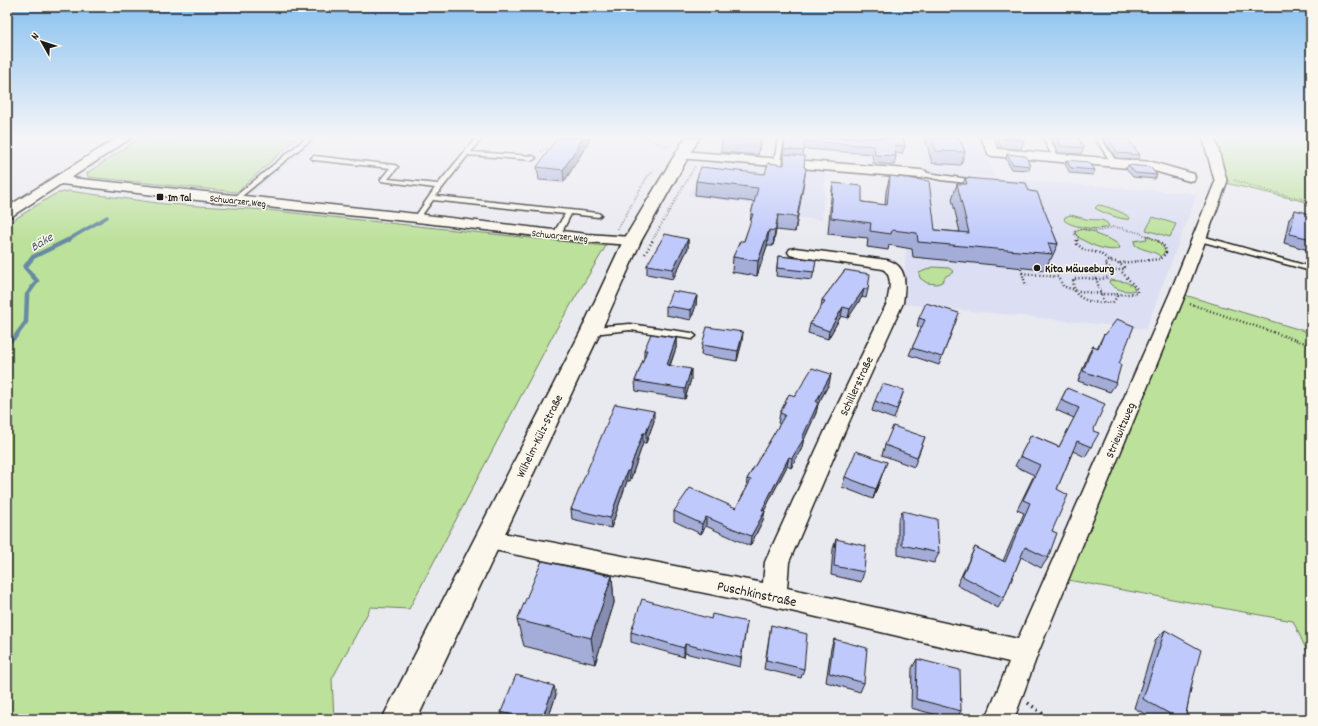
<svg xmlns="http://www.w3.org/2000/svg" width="1318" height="726" viewBox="0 0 1318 726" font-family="Dekko,sans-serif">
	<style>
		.built { fill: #dcdff3 }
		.green { fill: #bce19b; stroke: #6c7e5c }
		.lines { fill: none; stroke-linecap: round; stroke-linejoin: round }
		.stream-far1 { stroke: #688aa2; stroke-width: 3.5 }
		.stream { stroke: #688aa2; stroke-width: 4.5 }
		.lane-casing { stroke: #1c1c1c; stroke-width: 3 }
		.street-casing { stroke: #1c1c1c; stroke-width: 3 }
		.secondary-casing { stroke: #1c1c1c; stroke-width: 3 }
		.path-far2 { stroke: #1c1c1c; stroke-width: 2; stroke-dasharray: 0.5 2; stroke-linecap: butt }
		.path-far1 { stroke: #1c1c1c; stroke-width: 2.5; stroke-dasharray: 1 2.5; stroke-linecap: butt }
		.path { stroke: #1c1c1c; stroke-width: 3.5; stroke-dasharray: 1.5 4; stroke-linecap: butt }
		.lane { fill: #fbf7ec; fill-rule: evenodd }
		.street { fill: #fbf7ec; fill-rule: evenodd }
		.secondary { fill: #fbf7ec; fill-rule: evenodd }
		.wall { fill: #a4add8; stroke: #1c1c1c }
		.shaded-wall { fill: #868db0; stroke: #1c1c1c }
		.building { fill: #bfc9fb; stroke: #1c1c1c }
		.poi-dot { fill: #1c1c1c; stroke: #fbf7ec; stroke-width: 1.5 }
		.labels { text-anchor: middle; stroke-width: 3; stroke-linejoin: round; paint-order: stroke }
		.far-poi-label { font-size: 10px; font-weight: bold; fill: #1c1c1c; stroke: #fbf7ec; text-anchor: start }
		.far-street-label { font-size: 10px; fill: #1c1c1c; stroke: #fbf7ec }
		.poi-label { font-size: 12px; font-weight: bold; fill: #1c1c1c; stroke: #fbf7ec; text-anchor: start }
		.street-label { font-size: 12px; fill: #1c1c1c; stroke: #fbf7ec }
		.water-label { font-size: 13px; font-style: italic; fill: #485c6a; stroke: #fbf7ec }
		.near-street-label { font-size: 14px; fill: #1c1c1c; stroke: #fbf7ec }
	</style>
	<rect width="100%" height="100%" fill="#e9e9f0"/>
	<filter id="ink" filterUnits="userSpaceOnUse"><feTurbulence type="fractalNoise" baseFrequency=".025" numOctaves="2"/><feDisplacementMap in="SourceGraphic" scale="8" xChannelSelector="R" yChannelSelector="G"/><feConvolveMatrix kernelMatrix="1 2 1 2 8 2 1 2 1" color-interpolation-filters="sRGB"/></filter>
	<g filter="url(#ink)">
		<path class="built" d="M297,138H350L348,140L320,138L252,193L237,192Z
			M918,138H969L972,145L983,146L995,177L958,175L1197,194L1146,329L903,304L907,229L929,231L921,174L926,171Z
			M707,162L826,170L822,220L752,213L754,205L688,196Z"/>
		<path class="green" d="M140,138H297L237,192L88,177L87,173Z
			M1209,138H1311V203L1221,182Z
			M69,191L165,204L266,210L606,246L554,333L409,609L371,607L332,679L334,719H7V224L55,194Z
			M1098,205C1104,205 1129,214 1130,219C1124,221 1100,212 1095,208Z
			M1070,215C1076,216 1081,218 1086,219C1094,221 1105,217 1109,226C1102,232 1070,227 1064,220L1065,217Z
			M1153,217L1176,224L1170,237L1146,230Z
			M1081,229L1096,232V234C1103,238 1118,240 1120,248C1110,254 1084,243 1076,235L1075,232Z
			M1146,235L1158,241L1162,245L1165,251L1161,257C1154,250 1143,251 1135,245L1134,241L1147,239Z
			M933,267L949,268L954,272L946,276L942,282L937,284L927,283L920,278L919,273Z
			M1110,280L1126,282L1133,286L1135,290C1127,293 1113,289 1109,282Z
			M1178,293L1311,333V660L1293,621L1057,578Z"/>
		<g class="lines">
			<path class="stream-far1" d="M66,241L107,217"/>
			<path class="stream" d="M7,343L15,337L26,322L27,295L37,281L25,267L33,257L68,240"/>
			<defs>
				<path id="lane" d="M306,138H313L236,201H232V199Z
					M476,138H482L471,152L533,156L536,158L533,160L468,155L436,196L598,213L601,215L598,217L571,214L561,234L557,236L553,234L565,214L433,200L419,219L417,220L414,218L435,188L381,181V179L390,168L314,160L311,158L314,156L395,165L398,167L388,179L438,184Z
					M778,138H784L780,163L777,165L774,163Z
					M1043,138H1049L1059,158L1058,159H1054Z
					M1095,138H1101L1117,163L1116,164H1112Z
					M921,172L975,180L978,182L975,184L941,180L919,175L918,174Z
					M1196,236H1202L1311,267V271L1196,240Z
					M630,324L692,333L696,336L692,339L630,330L602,333L589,332L588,330L592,327Z"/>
				<path id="street" d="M117,138H131L71,178L417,214L587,234L632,237L637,238L639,241L637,244L632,245L587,242L417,222L197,200L61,184L12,216L7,217V207Z
					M981,138H993L998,149L1152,162L1194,174L1195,177L1194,180L1189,181L1151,170L993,156L989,155Z
					M1203,138H1215L1227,182L1186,293L1038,653L1014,719H986L1009,662L774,607L479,547L476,540L479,533L487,530L763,583L765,562L824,433L887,303C889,291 894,277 883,269L795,256L790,255L788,252L790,249L795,248L887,260C909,266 905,286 903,303L844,433L789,562L787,588L1018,639L1170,293L1215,182Z
					M682,151L921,170L926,171L927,174L926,177L921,178L678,158L676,155L678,152Z"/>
				<path id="secondary" d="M685,138H699L641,241L600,333L417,719H382L580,333L623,241Z"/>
			</defs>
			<use href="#lane" class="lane-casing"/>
			<use href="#street" class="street-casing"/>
			<use href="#secondary" class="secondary-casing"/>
			<path class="path-far2" d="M648,138L662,145L671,147
				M541,151L552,146
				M1234,180L1268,191L1311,201
				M618,229L647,177L654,171
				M652,241L695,166
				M1076,241L1079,238L1074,233L1075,230L1084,229L1100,231L1113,227L1121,228L1140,233L1158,241"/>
			<path class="path-far1" d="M1077,240V244L1084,250L1099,253L1111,261
				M645,254L653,240
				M1108,261L1117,262L1125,268C1118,272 1111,270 1105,264Z
				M1120,263L1161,259L1166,253L1165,247L1157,240
				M1021,269L1026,286
				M1110,269L1111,275C1100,284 1085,274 1073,280C1074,284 1073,289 1076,293C1084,303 1102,304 1113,302L1117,297V293
				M1022,273L1058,277L1063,286C1082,294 1116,296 1137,293V289L1121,271
				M1096,278L1104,304
				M1190,304L1311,345"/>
			<path class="path" d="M1028,703L1050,719"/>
			<use href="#lane" class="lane"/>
			<use href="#street" class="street"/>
			<use href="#secondary" class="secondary"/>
		</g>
		<path class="wall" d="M591,138L564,182L539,180L537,167Z
			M722,138H761L758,155L721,152Z
			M785,138H903L905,146L902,154L895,153L896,156L894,165L873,163L872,154L804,149L803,156L804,167L806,168L795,232L776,230L773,246H767L757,276L732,272L733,257L744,241L750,225L751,214L754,202L695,195L696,181L765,174L783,165Z
			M925,138H959L965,152L961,165L932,163Z
			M997,138H1022L1024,141L1021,149L1001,148Z
			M1051,138H1078L1084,148L1081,154L1059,153Z
			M1103,138H1127L1140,155L1138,159L1116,158Z
			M1007,154L1030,166L1029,170L1011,169L1006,159Z
			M1066,160L1095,170L1093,175L1070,173L1065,164Z
			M1128,165L1157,175L1155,179L1133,177L1126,169Z
			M890,176L935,230L960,232L952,199L957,184H963L965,178L1029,191L1058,244L1051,259H1050L1045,270L913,257L912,249L889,245L888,250L867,247L868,238L828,234L831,198L833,183L862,202L885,205L886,191Z
			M1295,210L1311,214V245L1308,250L1284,243L1289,219Z
			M688,239V248L673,279L647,274V265Z
			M778,256L816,260L812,280L776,276Z
			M845,270L868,289L866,298L862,297L848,318L841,316L828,339L808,333L810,324L821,308L822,300Z
			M697,295L696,305L691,320L666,315V306Z
			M919,318L956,321L939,365L909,355L912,348L922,327L917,326Z
			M1104,334L1119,364L1116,383L1110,392L1078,381L1088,355L1093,346L1097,348Z
			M676,338V348L670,366L691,379L685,399L636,391L635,381L644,358V350Z
			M742,342L737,361L701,355L702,345Z
			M831,374L829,384L818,404L816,413L803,442L802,448L791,468L787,466L764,511H765L763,520L750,546L706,526L701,534L674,521V511L736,508L746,489L747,479L780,424L778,423L780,413L795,396Z
			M1067,388L1093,431L1091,447L1085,457L1073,451L1057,489L1052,531L1048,558L1041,568L1021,557L1004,598L998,608L957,585L975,547L1003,561L1024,513L1017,510L1034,475L1015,466L1031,435L1059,447L1074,418L1056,410Z
			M904,390L894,419L872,411L875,401Z
			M654,421L646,443H643L630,481H627L611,528L572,519L571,509Z
			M925,437L914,467L882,455L885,445Z
			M883,472L873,499L842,487L845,477Z
			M902,511L939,553L934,563L898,555V521Z
			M836,539L864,572L861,582L831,575L833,549Z
			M612,576L614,603L595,664L524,646L517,620Z
			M711,619L747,622L740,667L685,653L684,657L631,642V632Z
			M771,625L804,669L801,678L764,669Z
			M1165,630L1192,683L1185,719H1154L1134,708L1156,639Z
			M834,639L864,683L860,692L826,682L831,648Z
			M917,659L961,711L956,719H952L911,708L912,668Z
			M556,695L548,719H504L501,712Z"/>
		<path class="shaded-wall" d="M583,138H591L564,182L563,170Z
			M760,138H761L758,155Z
			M806,168L804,182L795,232L797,217Z
			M778,215L776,230L773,246L775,231Z
			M769,230L767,246L757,276L758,261Z
			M688,239V248L673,279V269Z
			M864,289L862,297L848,318L850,309Z
			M697,295L696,305L691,320V310Z
			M843,307L841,316L828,339L829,331Z
			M743,332L742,342L737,361L738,351Z
			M676,338V348L666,375L667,365Z
			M691,369V379L685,399V389Z
			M831,374L829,384L818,404L816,413L803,442L802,448L791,468L792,458L802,438L816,402Z
			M654,411V421L646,443V433Z
			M643,433V443L630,481L629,471Z
			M789,457L787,466L760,519L762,510Z
			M887,462L883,472L873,499L876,489Z
			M627,471V481L611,528L610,518Z
			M765,511L763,520L750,546L751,536Z
			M706,517V526L701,534L702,524Z
			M612,576L614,603L595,664L591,638Z
			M685,644V653L684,657V648Z
			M554,686L556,695L548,719H542Z"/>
		<path class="building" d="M557,138H583L563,170L537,167Z
			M785,138H903L905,146L894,145L896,156L875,155L874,146L804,141V151L784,149Z
			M932,138H959L965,152L936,151Z
			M1003,138H1022L1024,141L1004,139Z
			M1057,138H1078L1084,148L1061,146Z
			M1108,138H1127L1140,155L1118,153Z
			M784,154L805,156L804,167L806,168L797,217L778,215L775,231L769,230L758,261L733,257L740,241H744L753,214H751L758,188L696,181L701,167L765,174L768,163L784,165Z
			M1007,154L1026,156L1030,166L1012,164Z
			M1066,160L1089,162L1095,170L1071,168Z
			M1128,165L1150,167L1157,175L1135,173Z
			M890,176L929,181L935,230L969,233L957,184H967L965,178L1026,183L1029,191L1037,192L1058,244L1048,243L1052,254L918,242L917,233L892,230L891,234L870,231L871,223L831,218L833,183L862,186V202L887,205Z
			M1295,210L1311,214V239L1290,234Z
			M665,234L688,239L673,269L647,265Z
			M778,256L816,260L814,272L777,268Z
			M845,270L870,274L868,289H864L850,309L843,307L829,331L810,324L825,301L822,300Z
			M672,291L697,295L691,310L666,306Z
			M926,303L959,313L942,357L912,348L925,320L919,318Z
			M1117,319L1134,326L1119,364L1121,365L1116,383L1083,371L1093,346L1098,348L1104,334L1105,335Z
			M707,327L743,332L738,351L702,345Z
			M651,334L676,338L667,365L691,369L685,389L635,381L647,350H644Z
			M812,368L831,374L816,402L818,403L802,438H804L792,458L789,457L762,510L765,511L751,536L706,517L702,524L674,511L690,488L736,508L751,480L747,479L785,415L780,413L789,394L795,396Z
			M882,384L904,390L897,409L875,401Z
			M1067,388L1105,404L1093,431L1099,433L1091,447L1077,441L1057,489L1068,495L1052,531L1057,533L1048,558L1025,547L1004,598L962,576L975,547L1005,562L1030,503L1023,500L1040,465L1020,456L1031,435L1059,447L1079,408L1061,400Z
			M615,404L654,411L646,433H643L629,471H627L610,518L571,509Z
			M893,426L925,437L917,457L885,445Z
			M856,451L887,462L876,489L845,477Z
			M902,511L937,519L939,553L902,545Z
			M836,539L866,546L864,572L834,566Z
			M542,561L612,576L591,638L517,620Z
			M642,599L711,619L712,614L747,622L741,658L685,644L684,648L631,632Z
			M771,625L807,634L804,669L766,660Z
			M1165,630L1201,650L1192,683L1185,719H1179L1143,699Z
			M834,639L867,648L864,683L829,673Z
			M917,659L960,670L961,711L916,699Z
			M516,675L554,686L542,719H527L501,712Z"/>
	</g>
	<linearGradient id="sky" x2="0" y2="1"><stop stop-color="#89c1f0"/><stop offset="0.57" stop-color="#f5f5f8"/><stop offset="1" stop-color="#f5f5f8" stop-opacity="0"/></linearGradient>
	<rect width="1318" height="240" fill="url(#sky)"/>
	<g class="poi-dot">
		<rect x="156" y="193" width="8" height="8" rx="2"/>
		<circle cx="1037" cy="268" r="4"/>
	</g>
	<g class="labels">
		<g class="far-poi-label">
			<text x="168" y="201">Im Tal</text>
		</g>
		<g class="far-street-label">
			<text transform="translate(238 200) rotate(6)" y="4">Schwarzer Weg</text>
			<text transform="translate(560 235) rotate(6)" y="4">Schwarzer Weg</text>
		</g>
		<g class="poi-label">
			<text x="1045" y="272">Kita Mäuseburg</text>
		</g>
		<g class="street-label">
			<text transform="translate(856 386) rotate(-65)" y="4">Schillerstraße</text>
			<text transform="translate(1120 430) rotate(-67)" y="4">Striewitzweg</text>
			<text transform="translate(539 436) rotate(-64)" y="4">Wilhelm-Külz-Straße</text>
		</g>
		<g class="water-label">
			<text transform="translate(41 241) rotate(-31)" y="5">Bäke</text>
		</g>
		<g class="near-street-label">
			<text transform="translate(757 593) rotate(12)" y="5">Puschkinstraße</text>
		</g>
	</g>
	<rect width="1318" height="726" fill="none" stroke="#fbf7ec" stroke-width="24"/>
	<rect x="12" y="12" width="1294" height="702" fill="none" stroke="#1c1c1c" stroke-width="1.5" filter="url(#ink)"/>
	<g transform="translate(42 42) rotate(309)" stroke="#fbf7ec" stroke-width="3" paint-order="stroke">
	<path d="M0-3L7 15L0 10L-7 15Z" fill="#1c1c1c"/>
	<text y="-6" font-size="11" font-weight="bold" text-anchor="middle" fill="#1c1c1c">N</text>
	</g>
</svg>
